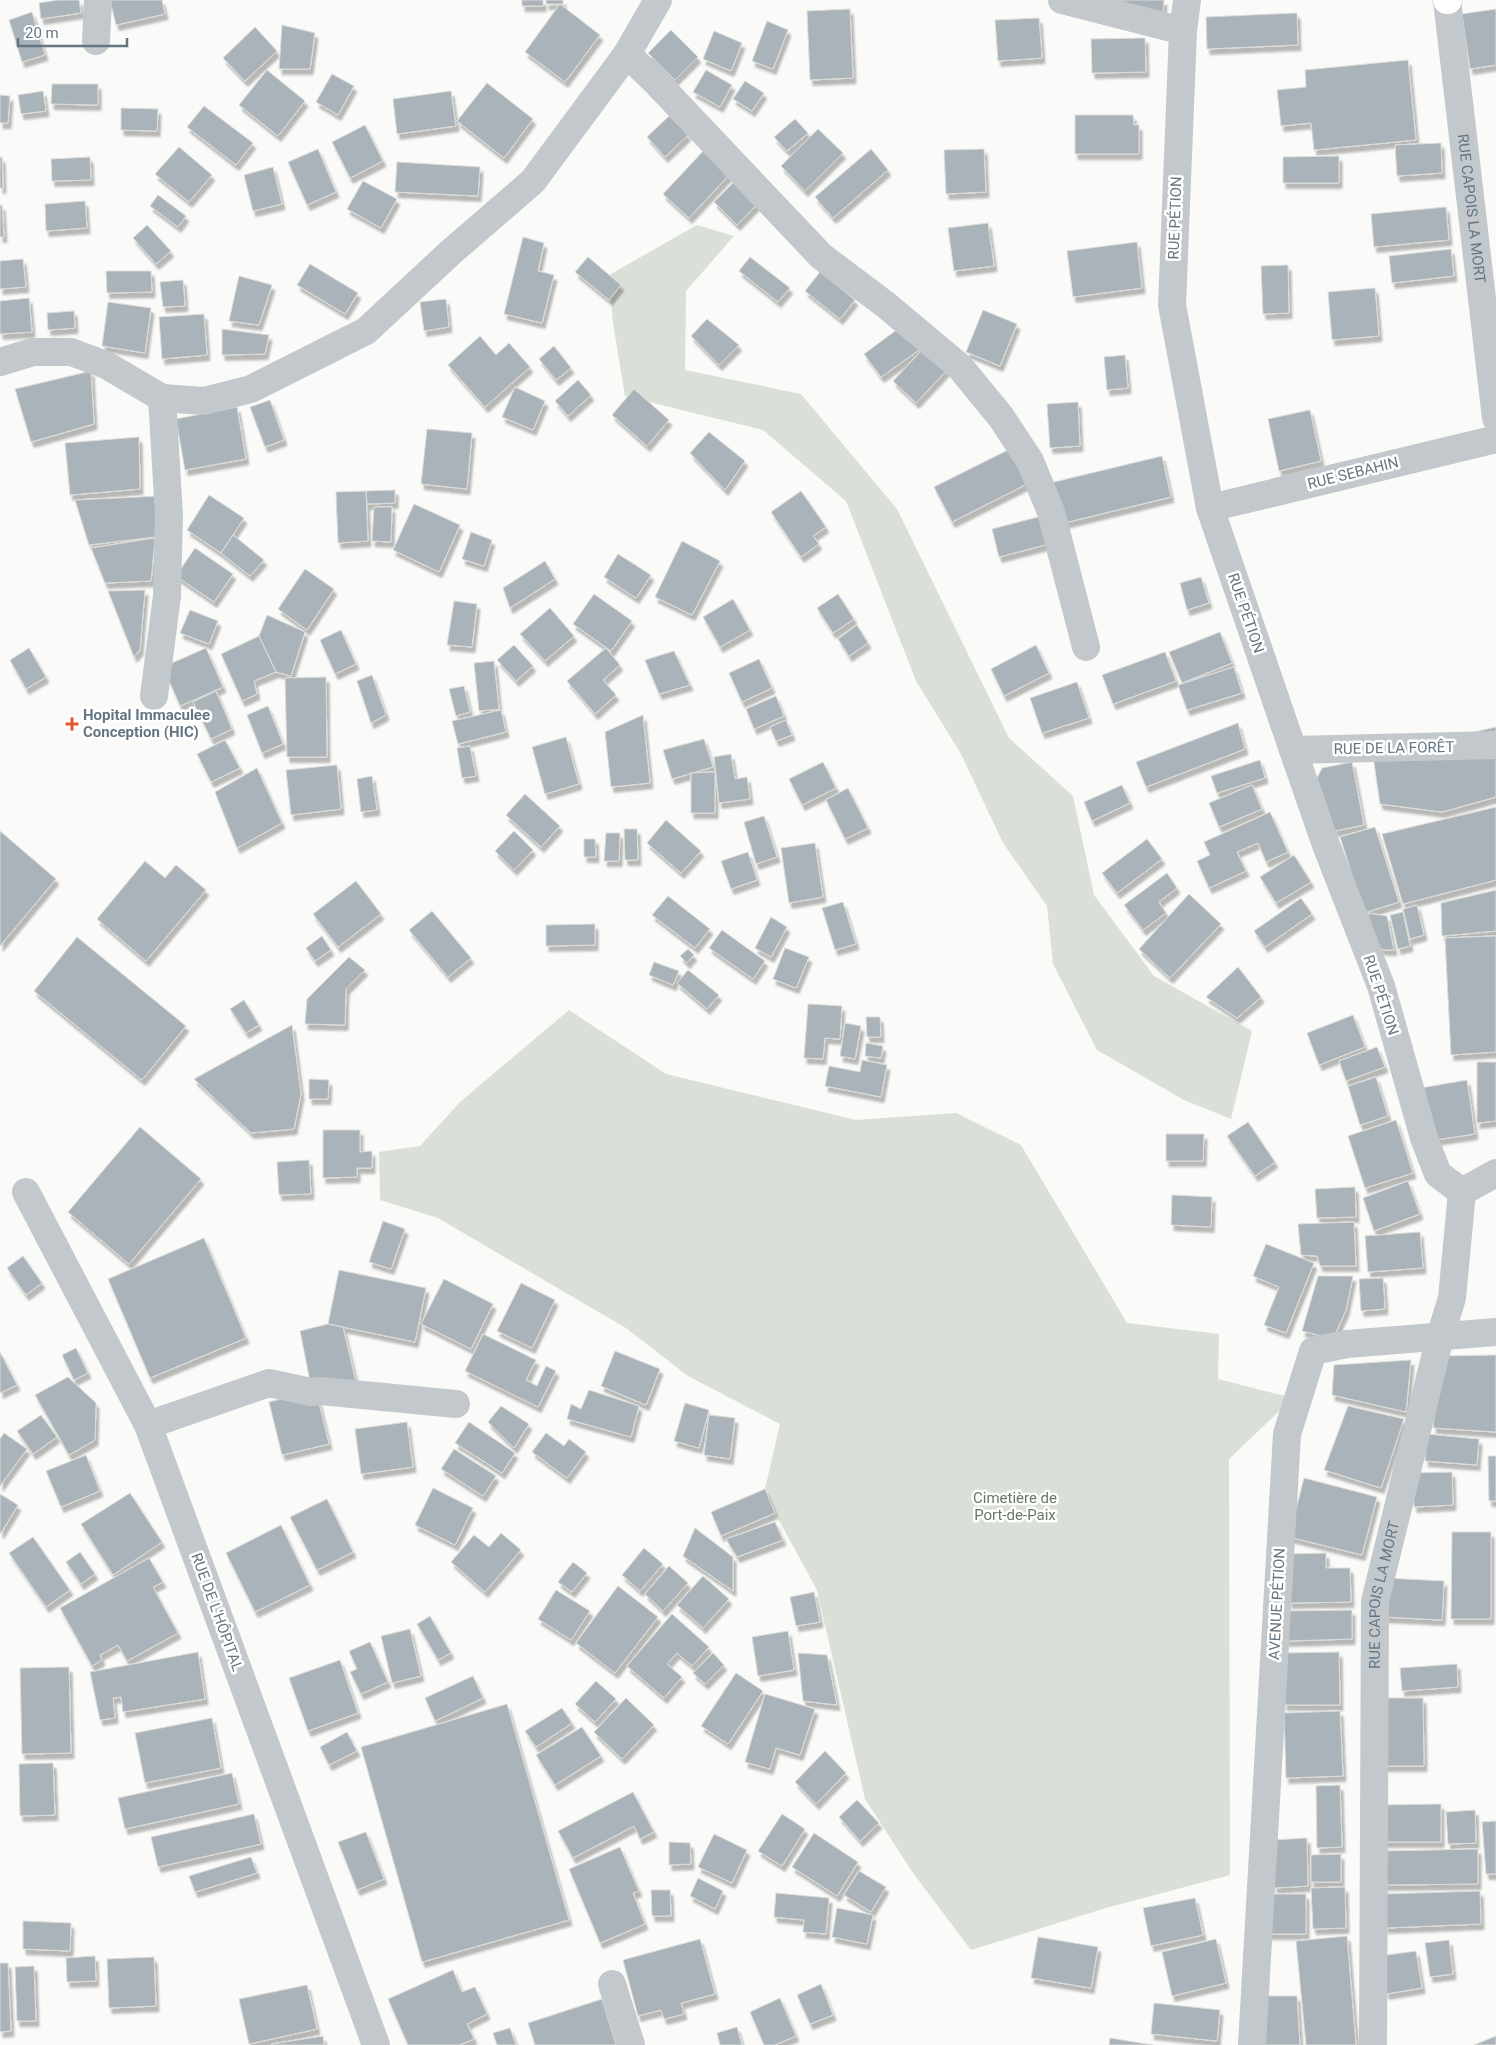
<svg xmlns="http://www.w3.org/2000/svg" width="1496" height="2045" viewBox="0 0 1496 2045" font-family="Roboto,sans-serif">
	<style>
		.green { fill: #dadfd7 }
		.building { fill: #aab3b9; stroke: #dcdcda; filter: url(#shadow) }
		.lines { fill: none; stroke-linecap: round; stroke-linejoin: round }
		.primary-casing { stroke: #b5babe; stroke-width: 29 }
		.minor { stroke: #c3c8cc; stroke-width: 28 }
		.primary { stroke: #fff; stroke-width: 28 }
		.poi-dot { fill: #e4572e; stroke: #fff; stroke-width: 2 }
		.labels { text-anchor: middle; stroke-width: 5; stroke-linejoin: round; paint-order: stroke }
		.street-label { font-size: 15px; fill: #657683; stroke: #fff }
		.poi-label { font-size: 15px; font-weight: bold; fill: #657683; stroke: #fff; text-anchor: start }
		.park-label { font-size: 15px; fill: #687a64; stroke: #fff }
	</style>
	<defs>
		<filter id="shadow"><feDropShadow dx="3" dy="5.5" stdDeviation="1" flood-color="#0004"/></filter>
	</defs>
	<rect width="100%" height="100%" fill="#fafaf8"/>
	<path class="green" d="M697,225L734,236L686,291L685,370L801,394L897,509L1009,738L1073,796L1094,895L1154,976L1252,1031L1231,1119L1184,1100L1097,1050L1053,964L1047,906L1003,843L961,754L916,681L846,501L763,430L625,396L613,323L609,275Z
		M569,1010L666,1074L856,1120L956,1113L1021,1145L1127,1323L1219,1334L1218,1379L1293,1398L1229,1459L1230,1875L1106,1908L971,1950L913,1873L865,1799L817,1590L775,1513L765,1489L780,1424L688,1376L626,1328L438,1218L380,1200L379,1152L420,1146L460,1102Z"/>
	<path class="building" d="M58,0H79L81,13L41,19L39,3Z
		M110,0H162L165,14L116,25Z
		M522,0H543V6H522Z
		M546,0H563V4H546Z
		M1107,0H1164L1162,20Z
		M560,4L600,35L565,82L525,52Z
		M850,9L853,78L810,80L807,11Z
		M1496,9V65L1470,69L1462,14Z
		M32,12L45,55L22,62L9,20Z
		M1297,13L1298,45L1207,49L1206,17Z
		M1039,18L1042,58L998,61L995,20Z
		M767,21L788,30L773,69L752,61Z
		M282,25L315,33L310,69H279Z
		M255,27L277,51L245,81L223,58Z
		M671,30L698,57L675,80L648,53Z
		M714,31L742,43L731,71L703,59Z
		M1145,38L1146,72L1092,73L1091,39Z
		M1408,60L1416,140L1314,150L1311,123L1281,126L1277,90L1306,87L1305,70Z
		M267,70L305,101L278,136L239,105Z
		M706,70L732,85L720,107L693,92Z
		M332,74L354,86L338,115L316,102Z
		M745,81L764,93L752,111L733,99Z
		M487,83L533,119L504,158L457,121Z
		M52,84H98V105L51,104Z
		M43,91L46,111L21,114L18,95Z
		M451,91L456,126L397,134L393,99Z
		M0,95L10,96L8,123H0Z
		M204,106L253,143L236,165L187,127Z
		M121,108L158,109L157,131L121,130Z
		M1075,115H1133L1134,125H1139V154H1075Z
		M669,116L688,135L665,157L647,137Z
		M795,119L808,133L787,151L774,137Z
		M365,125L383,161L350,178L332,142Z
		M818,129L843,153L805,191L781,166Z
		M1441,143L1442,173L1397,176L1395,145Z
		M179,147L212,175L189,202L155,174Z
		M707,147L733,171L689,218L663,194Z
		M318,149L336,192L307,205L288,162Z
		M871,149L888,170L833,218L815,197Z
		M984,149L986,192L946,194L944,150Z
		M1339,156V183H1283V157Z
		M0,157H2L3,188H0Z
		M90,157L91,180L52,181L51,159Z
		M397,162L480,167L478,196L395,192Z
		M273,167L282,204L253,211L244,175Z
		M740,176L763,198L737,225L714,202Z
		M363,181L397,199L381,228L347,209Z
		M158,195L186,216L178,227L150,206Z
		M85,201L87,228L46,231L45,204Z
		M0,205H2L4,237H0Z
		M1446,207L1449,240L1374,247L1371,214Z
		M988,223L994,266L954,271L948,228Z
		M147,225L171,251L156,264L133,238Z
		M523,237L544,243L538,271L554,275L542,323L504,314Z
		M1137,242L1142,288L1073,297L1067,251Z
		M1451,249L1454,276L1392,283L1389,256Z
		M588,257L621,285L609,300L575,272Z
		M750,257L790,288L778,302L739,271Z
		M23,259L26,287L0,289V261Z
		M310,264L358,293L345,314L297,285Z
		M1288,265L1289,313L1263,314L1261,266Z
		M106,271H151L152,292L107,293Z
		M820,272L855,300L840,319L805,291Z
		M239,276L272,285L259,325L229,321Z
		M183,280L185,306L163,307L160,282Z
		M1375,288L1379,336L1332,340L1328,292Z
		M29,298L32,332L0,334V301Z
		M446,299L449,327L424,331L420,302Z
		M108,302L151,308L145,353L102,346Z
		M983,310L1017,324L1000,366L966,352Z
		M74,311L75,328L48,330L47,313Z
		M204,314L207,355L162,359L159,317Z
		M707,319L739,345L719,365L691,336Z
		M902,326L919,350L881,377L864,354Z
		M222,329L269,335L265,354L222,355Z
		M480,336L496,355L509,343L530,367L485,407L448,365Z
		M554,346L571,368L556,380L539,359Z
		M924,348L947,370L916,403L893,381Z
		M1125,355L1128,388L1107,390L1104,357Z
		M91,371L94,424L31,442L15,389Z
		M578,380L591,395L568,416L555,401Z
		M515,387L545,401L533,430L502,417Z
		M634,389L669,420L647,446L612,415Z
		M270,400L284,440L265,447L250,407Z
		M1078,402L1080,446L1050,448L1047,404Z
		M237,407L246,459L185,470L176,419Z
		M1310,410L1321,461L1279,471L1268,419Z
		M427,429L472,433L467,489L421,484Z
		M709,432L745,461L725,490L690,453Z
		M139,437L140,489L70,495L65,443Z
		M1012,448L1029,483L952,522L934,487Z
		M1162,456L1171,497L1060,524L1050,483Z
		M395,490V503L367,504L366,491Z
		M366,491L368,541L338,543L336,492Z
		M801,491L826,527L813,536L819,544L801,557L771,512Z
		M209,495L244,518L221,553L187,530Z
		M159,496L155,537L89,545L75,500Z
		M414,504L460,525L439,572L393,550Z
		M374,507H392L391,542L372,541Z
		M1042,516L1049,544L999,557L992,529Z
		M471,532L492,540L484,566L462,559Z
		M233,535L264,560L250,576L221,553Z
		M155,538L151,581L105,583L91,548Z
		M682,541L720,561L692,615L655,597Z
		M195,548L233,574L214,602L176,576Z
		M618,554L651,575L636,598L604,577Z
		M545,561L555,579L510,608L503,588Z
		M305,569L334,589L307,630L278,609Z
		M1201,577L1209,603L1187,610L1180,583Z
		M145,590L140,650L134,657L108,591Z
		M594,594L632,621L611,651L573,624Z
		M838,594L854,619L833,633L817,608Z
		M733,599L750,630L720,647L703,617Z
		M454,601L477,604L472,647L447,645Z
		M550,608L574,636L545,661L520,634Z
		M190,610L218,621L209,644L180,633Z
		M267,615L305,632L291,676L276,672L259,636Z
		M857,625L868,643L849,656L838,639Z
		M341,630L356,664L335,674L320,640Z
		M1220,632L1232,663L1182,683L1169,652Z
		M259,636L276,672L254,681L257,694L242,701L221,654Z
		M514,645L533,666L516,681L497,660Z
		M1036,645L1049,673L1004,696L991,669Z
		M29,648L46,677L26,689L10,660Z
		M206,648L223,687L180,706L163,667Z
		M606,648L620,665L603,680L616,695L595,714L567,681Z
		M674,651L690,685L659,694L645,660Z
		M1165,652L1176,681L1113,704L1102,675Z
		M759,659L772,688L742,702L729,673Z
		M494,661L499,709L479,711L474,663Z
		M1234,667L1242,693L1187,710L1178,685Z
		M372,675L386,715L371,723L357,681Z
		M326,677L327,757H287L285,678Z
		M1077,682L1089,718L1042,733L1030,698Z
		M464,686L470,712L456,716L449,689Z
		M216,691L232,729L211,739L193,702Z
		M776,696L784,716L754,729L746,709Z
		M268,706L283,744L262,753L247,715Z
		M501,710L506,732L458,744L452,721Z
		M643,715L650,783L611,787L605,732Z
		M786,720L792,735L776,741L770,727Z
		M1238,723L1245,749L1146,787L1136,762Z
		M1496,727V797L1442,812L1380,804L1373,756Z
		M566,737L579,784L545,794L532,747Z
		M704,739L713,767L672,779L663,750Z
		M225,740L240,768L211,782L197,754Z
		M470,746L476,776L462,778L457,748Z
		M731,754L735,779L747,777L750,799L719,803L714,757Z
		M1260,760L1265,778L1217,793L1211,776Z
		M823,762L836,788L802,805L789,779Z
		M1352,762L1364,825L1335,831L1317,778L1322,768Z
		M337,765L341,809L291,815L286,770Z
		M257,768L282,823L237,848L215,792Z
		M715,772V813H691V773Z
		M372,776L377,810L361,812L357,779Z
		M1122,785L1130,803L1092,821L1084,802Z
		M1252,785L1262,809L1219,827L1209,803Z
		M848,788L868,828L845,839L826,800Z
		M525,794L560,826L541,847L506,815Z
		M1496,807V880L1403,904L1382,834Z
		M1270,812L1288,852L1266,862L1258,843L1237,852L1246,871L1209,888L1197,861L1210,855L1204,842Z
		M764,816L777,857L756,864L744,822Z
		M666,820L701,851L681,873L647,843Z
		M1375,827L1399,902L1364,913L1340,837Z
		M624,829H637L638,860H625Z
		M0,831L56,879L0,946Z
		M514,831L533,850L514,870L495,851Z
		M606,833H620L619,861H604Z
		M584,839H595L596,857H584Z
		M1147,839L1162,859L1117,893L1102,873Z
		M815,843L823,897L789,903L781,848Z
		M748,852L757,880L731,889L721,861Z
		M1294,855L1311,882L1276,903L1260,877Z
		M145,861L165,878L176,865L206,890L146,961L97,919Z
		M1167,873L1177,888L1159,902L1166,913L1143,930L1124,905Z
		M356,881L381,914L338,947L313,914Z
		M1496,890V931L1442,936L1441,903Z
		M1189,894L1221,924L1170,978L1139,949Z
		M668,896L710,929L695,948L652,915Z
		M1301,898L1312,914L1265,947L1254,931Z
		M843,902L856,944L835,950L822,908Z
		M1417,905L1424,935L1410,939L1403,909Z
		M432,911L471,958L448,977L409,930Z
		M1403,912L1410,946L1398,949L1390,915Z
		M1368,913L1387,916L1394,950H1384L1374,945Z
		M771,917L787,927L771,957L755,948Z
		M595,924V945L546,946V925Z
		M722,930L765,961L753,979L709,948Z
		M322,936L331,950L315,961L306,948Z
		M1496,936V1052L1451,1055L1445,938Z
		M77,937L186,1026L142,1080L34,991Z
		M785,948L809,957L796,988L773,979Z
		M688,949L694,955L687,963L680,956Z
		M349,957L365,970L346,989L345,1025L305,1024L307,999Z
		M654,962L679,971L673,985L649,975Z
		M1238,967L1261,997L1237,1018L1206,997Z
		M688,970L719,995L707,1009L677,983Z
		M244,1000L259,1025L246,1033L230,1009Z
		M808,1004L842,1006L840,1039L825,1038L823,1059L804,1058Z
		M1353,1015L1365,1047L1319,1065L1307,1033Z
		M866,1017H880L881,1037H867Z
		M845,1023L861,1026L855,1059L840,1056Z
		M292,1025L301,1094L294,1129L251,1133L194,1079Z
		M866,1043L883,1046L881,1058L865,1056Z
		M1377,1047L1385,1067L1346,1081L1339,1061Z
		M862,1060L887,1065L881,1097L825,1086L829,1066L860,1072Z
		M1477,1062H1496V1121L1477,1123Z
		M1376,1077L1388,1116L1360,1125L1348,1086Z
		M309,1079L329,1080L328,1099H309Z
		M1467,1080L1475,1134L1428,1141L1415,1089Z
		M1396,1120L1413,1173L1365,1188L1348,1136Z
		M1248,1122L1275,1162L1255,1176L1227,1136Z
		M140,1127L201,1179L129,1264L68,1212Z
		M323,1130H360V1152L372,1151V1168H357V1177L323,1178Z
		M1166,1134H1204L1203,1161H1166Z
		M309,1160L311,1194L279,1195L277,1162Z
		M1408,1181L1420,1214L1374,1231L1363,1198Z
		M1355,1187L1356,1217L1317,1218L1315,1189Z
		M1172,1195L1212,1197L1211,1227L1171,1225Z
		M383,1221L405,1229L391,1269L369,1262Z
		M1354,1222L1356,1266H1320L1317,1256L1301,1255L1298,1224Z
		M1420,1232L1423,1268L1368,1272L1365,1236Z
		M204,1238L246,1338L150,1378L108,1279Z
		M1266,1244L1314,1263L1286,1333L1264,1325L1279,1287L1253,1276Z
		M23,1256L42,1283L26,1295L7,1268Z
		M339,1270L426,1288L415,1342L328,1324Z
		M1318,1276H1353L1346,1310L1333,1339L1302,1331Z
		M1383,1278L1385,1309L1361,1311L1359,1279Z
		M444,1279L493,1304L471,1349L421,1324Z
		M521,1283L555,1300L532,1348L497,1331Z
		M328,1324L343,1327L356,1382L312,1391L300,1331Z
		M483,1334L536,1360L526,1380L537,1386L546,1366L556,1371L538,1407L465,1371Z
		M76,1348L88,1373L74,1380L62,1355Z
		M615,1351L660,1369L646,1405L601,1386Z
		M0,1352L17,1385L0,1393Z
		M1496,1355V1432L1433,1428L1441,1356Z
		M1411,1360L1406,1412L1332,1395L1334,1365Z
		M68,1377L96,1403L95,1440L69,1455L35,1395Z
		M589,1390L639,1406L631,1437L567,1419L571,1404L581,1409Z
		M316,1391L329,1444L282,1455L269,1402Z
		M685,1403L709,1410L699,1448L674,1441Z
		M501,1406L529,1424L514,1448L488,1422Z
		M1348,1406L1404,1419L1381,1488L1324,1470Z
		M41,1415L57,1437L33,1454L17,1431Z
		M709,1415L735,1418L730,1459L704,1455Z
		M407,1422L413,1467L361,1474L355,1429Z
		M469,1422L515,1453L502,1473L455,1443Z
		M4,1433L27,1449L0,1486V1439Z
		M546,1433L564,1446L569,1439L586,1452L567,1478L532,1452Z
		M1427,1434L1479,1439L1477,1465L1425,1461Z
		M454,1449L496,1476L483,1496L441,1469Z
		M86,1455L100,1491L61,1507L46,1471Z
		M1488,1456H1496V1501H1489Z
		M1452,1472L1453,1505L1414,1507L1412,1473Z
		M1304,1478L1377,1497L1362,1555L1289,1537Z
		M433,1488L473,1508L455,1545L415,1525Z
		M765,1489L775,1513L721,1536L711,1512Z
		M130,1493L162,1542L113,1575L81,1524Z
		M0,1494L18,1505L1,1533H0Z
		M327,1499L353,1552L317,1570L290,1517Z
		M775,1522L783,1540L737,1557L726,1539Z
		M281,1525L310,1585L255,1612L226,1553Z
		M695,1528L733,1557V1591L683,1556Z
		M1452,1532H1491V1619H1451Z
		M501,1533L521,1550L485,1592L451,1562L474,1535L489,1547Z
		M33,1537L70,1590L46,1607L9,1553Z
		M644,1548L663,1564L640,1591L622,1575Z
		M80,1552L95,1574L81,1584L66,1562Z
		M1326,1553V1568H1350L1351,1602L1289,1603L1288,1554Z
		M149,1558L163,1582L153,1587L178,1633L127,1661L118,1645L100,1655L102,1660L92,1666L60,1608Z
		M573,1562L587,1573L572,1592L558,1582Z
		M669,1566L688,1583L663,1611L645,1594Z
		M703,1576L729,1599L703,1628L677,1605Z
		M1385,1578L1444,1581L1442,1620L1383,1617Z
		M618,1586L658,1617L615,1673L576,1643Z
		M556,1590L590,1611L571,1640L538,1619Z
		M814,1592L820,1622L796,1626L790,1597Z
		M1352,1610V1639L1286,1641L1285,1611Z
		M672,1614L709,1647L692,1666L677,1653L667,1664L682,1677L664,1698L627,1666Z
		M430,1616L451,1653L438,1660L417,1624Z
		M410,1629L421,1676L392,1683L381,1636Z
		M788,1631L794,1670L758,1676L752,1637Z
		M370,1642L388,1682L361,1694L350,1672L357,1669L349,1651Z
		M198,1652L205,1699L123,1712L121,1697L113,1698L115,1718L100,1720L90,1672Z
		M1339,1652L1340,1705H1284V1653Z
		M713,1653L724,1665L705,1684L693,1673Z
		M798,1653L827,1655L837,1705L803,1701Z
		M340,1660L358,1713L308,1731L289,1678Z
		M1457,1664L1458,1687L1402,1691L1400,1668Z
		M69,1667L71,1753L22,1754L20,1668Z
		M736,1673L763,1691L728,1744L701,1726Z
		M473,1676L483,1698L435,1721L425,1698Z
		M596,1681L616,1699L595,1722L575,1704Z
		M765,1694L815,1709L800,1755L776,1748L770,1769L745,1762Z
		M626,1698L654,1725L622,1759L594,1732Z
		M1380,1698H1423L1424,1766H1381Z
		M507,1704L569,1920L422,1962L361,1747Z
		M562,1708L572,1723L536,1747L525,1731Z
		M1340,1711L1343,1776L1286,1778L1284,1713Z
		M212,1718L221,1768L145,1783L135,1733Z
		M582,1727L601,1756L555,1785L536,1755Z
		M347,1732L357,1751L329,1765L320,1747Z
		M825,1751L846,1773L816,1804L795,1782Z
		M53,1763L55,1815L20,1816L19,1764Z
		M232,1773L239,1804L125,1829L118,1798Z
		M1340,1785L1342,1847L1317,1848L1316,1786Z
		M633,1792L654,1832L640,1839L634,1826L573,1858L558,1831Z
		M857,1800L879,1823L860,1841L839,1817Z
		M1441,1804V1842H1382V1805Z
		M1475,1810L1476,1843L1448,1844L1446,1812Z
		M254,1814L261,1844L158,1867L151,1837Z
		M782,1814L805,1829L782,1866L758,1851Z
		M1496,1821V1874H1486L1482,1822Z
		M366,1832L384,1879L357,1890L338,1842Z
		M814,1833L858,1862L837,1896L792,1867Z
		M714,1834L747,1850L732,1883L698,1867Z
		M1307,1838L1308,1886L1274,1888L1273,1840Z
		M669,1842L690,1843L691,1864L669,1865Z
		M620,1847L639,1891L633,1893L645,1924L600,1943L569,1869Z
		M1478,1849V1884L1383,1885V1851Z
		M1341,1854V1882H1311V1855Z
		M251,1857L257,1873L195,1892L189,1876Z
		M859,1871L886,1887L871,1912L844,1895Z
		M698,1878L723,1891L715,1909L690,1896Z
		M1345,1887L1346,1928L1313,1929L1311,1888Z
		M651,1890H670L671,1916H652Z
		M1480,1891L1481,1924L1385,1928L1383,1894Z
		M776,1893L829,1898L826,1934L803,1932L804,1920L774,1917Z
		M1267,1894H1306V1934H1267Z
		M1195,1898L1203,1935L1151,1946L1143,1908Z
		M837,1908L873,1915L867,1944L832,1937Z
		M23,1921L71,1923L70,1951L23,1949Z
		M1347,1936L1356,2045H1306L1296,1941Z
		M1038,1937L1098,1947L1091,1988L1031,1978Z
		M700,1939L715,1994L681,2003L684,2014L664,2019L661,2010L638,2016L623,1960Z
		M1216,1939L1226,1983L1172,1996L1162,1952Z
		M1449,1940L1453,1974L1430,1977L1425,1943Z
		M1416,1951L1422,1988L1386,1994L1380,1956Z
		M95,1956L96,1981L67,1982L66,1958Z
		M154,1957L156,2006L109,2008L107,1959Z
		M0,1963H8L11,2031L0,2032Z
		M34,1966L36,2021H17L15,1967Z
		M453,1970L462,1992L475,1987L487,2014L467,2024L474,2039L459,2045H408L388,1999Z
		M821,1984L833,2015L810,2024L797,1995Z
		M307,1985L317,2029L249,2044L239,1999Z
		M1263,1996H1297L1300,2045H1265Z
		M780,1998L796,2036L775,2045H764L750,2012Z
		M602,1999L616,2045H535L528,2023Z
		M1154,2003L1220,2010L1217,2041L1151,2034Z
		M737,2027L742,2045H720L717,2033Z
		M510,2028L516,2045H497L493,2033Z
		M323,2036L324,2045H272V2044Z
		M1496,2036V2045H1474Z
		M1110,2038L1153,2045H1109Z"/>
	<g class="lines">
		<defs>
			<path id="primary" d="M1447,0H1448"/>
		</defs>
		<use href="#primary" class="primary-casing"/>
		<g class="minor">
			<path d="M658,0L627,54L658,84L821,256L886,305L960,367L1001,417L1030,461L1051,512L1086,647"/>
			<path d="M1062,0L1183,31"/>
			<path d="M1187,0L1183,31L1172,305L1210,508L1293,750L1326,845L1381,986L1424,1138L1438,1174L1462,1192"/>
			<path id="s1" d="M1447,0L1496,418"/>
			<path d="M96,41L98,0"/>
			<path d="M0,362L33,352H71L106,365L162,398L204,401L251,389L366,331L451,252L533,181L627,54"/>
			<path d="M1210,508L1496,439"/>
			<path d="M154,696L167,596L169,515L162,398"/>
			<path d="M1293,750L1496,745"/>
			<path d="M26,1192L148,1425L376,2045"/>
			<path d="M1462,1192L1496,1173"/>
			<path d="M148,1425L269,1383L311,1392L321,1391L456,1404"/>
			<path d="M612,1984L631,2045"/>
			<path d="M1252,2045L1287,1434L1313,1351L1347,1344L1496,1332"/>
			<path id="s2" d="M1373,2045L1375,1601L1440,1337L1452,1298L1462,1192"/>
		</g>
		<use href="#primary" class="primary"/>
	</g>
	<path class="poi-dot" d="M69.5 716.5h5v5h5v5h-5v5h-5v-5h-5v-5h5z"/>
	<g class="labels">
		<g class="street-label">
			<text dy="5" stroke="none"><textPath href="#s1" startOffset="210">RUE CAPOIS LA MORT</textPath></text>
			<text transform="translate(1175 218) rotate(-88)" y="5">RUE PÉTION</text>
			<text transform="translate(1353 473) rotate(-14)" y="5">RUE SEBAHIN</text>
			<text transform="translate(1246 613) rotate(71)" y="5">RUE PÉTION</text>
			<text transform="translate(1394 748) rotate(-1)" y="5">RUE DE LA FORÊT</text>
			<text transform="translate(1381 995) rotate(72)" y="5">RUE PÉTION</text>
			<text dy="5" stroke="none"><textPath href="#s2" startOffset="451">RUE CAPOIS LA MORT</textPath></text>
			<text transform="translate(1277 1604) rotate(-87)" y="5">AVENUE PÉTION</text>
			<text transform="translate(217 1612) rotate(70)" y="5">RUE DE L'HÔPITAL</text>
		</g>
		<g class="poi-label">
			<text x="83" y="720">Hopital Immaculee<tspan x="83" dy="17">Conception (HIC)</tspan></text>
		</g>
		<g class="park-label">
			<text x="1015" y="1503">Cimetière de<tspan x="1015" dy="17">Port-de-Paix</tspan></text>
		</g>
	</g>
	<path d="M18 38v8h109v-8" fill="none" stroke="#657683" stroke-width="2.5"/>
	<text x="25" y="38" font-size="15" fill="#657683" stroke="#ffffff" stroke-width="4" paint-order="stroke">20 m</text>
</svg>
